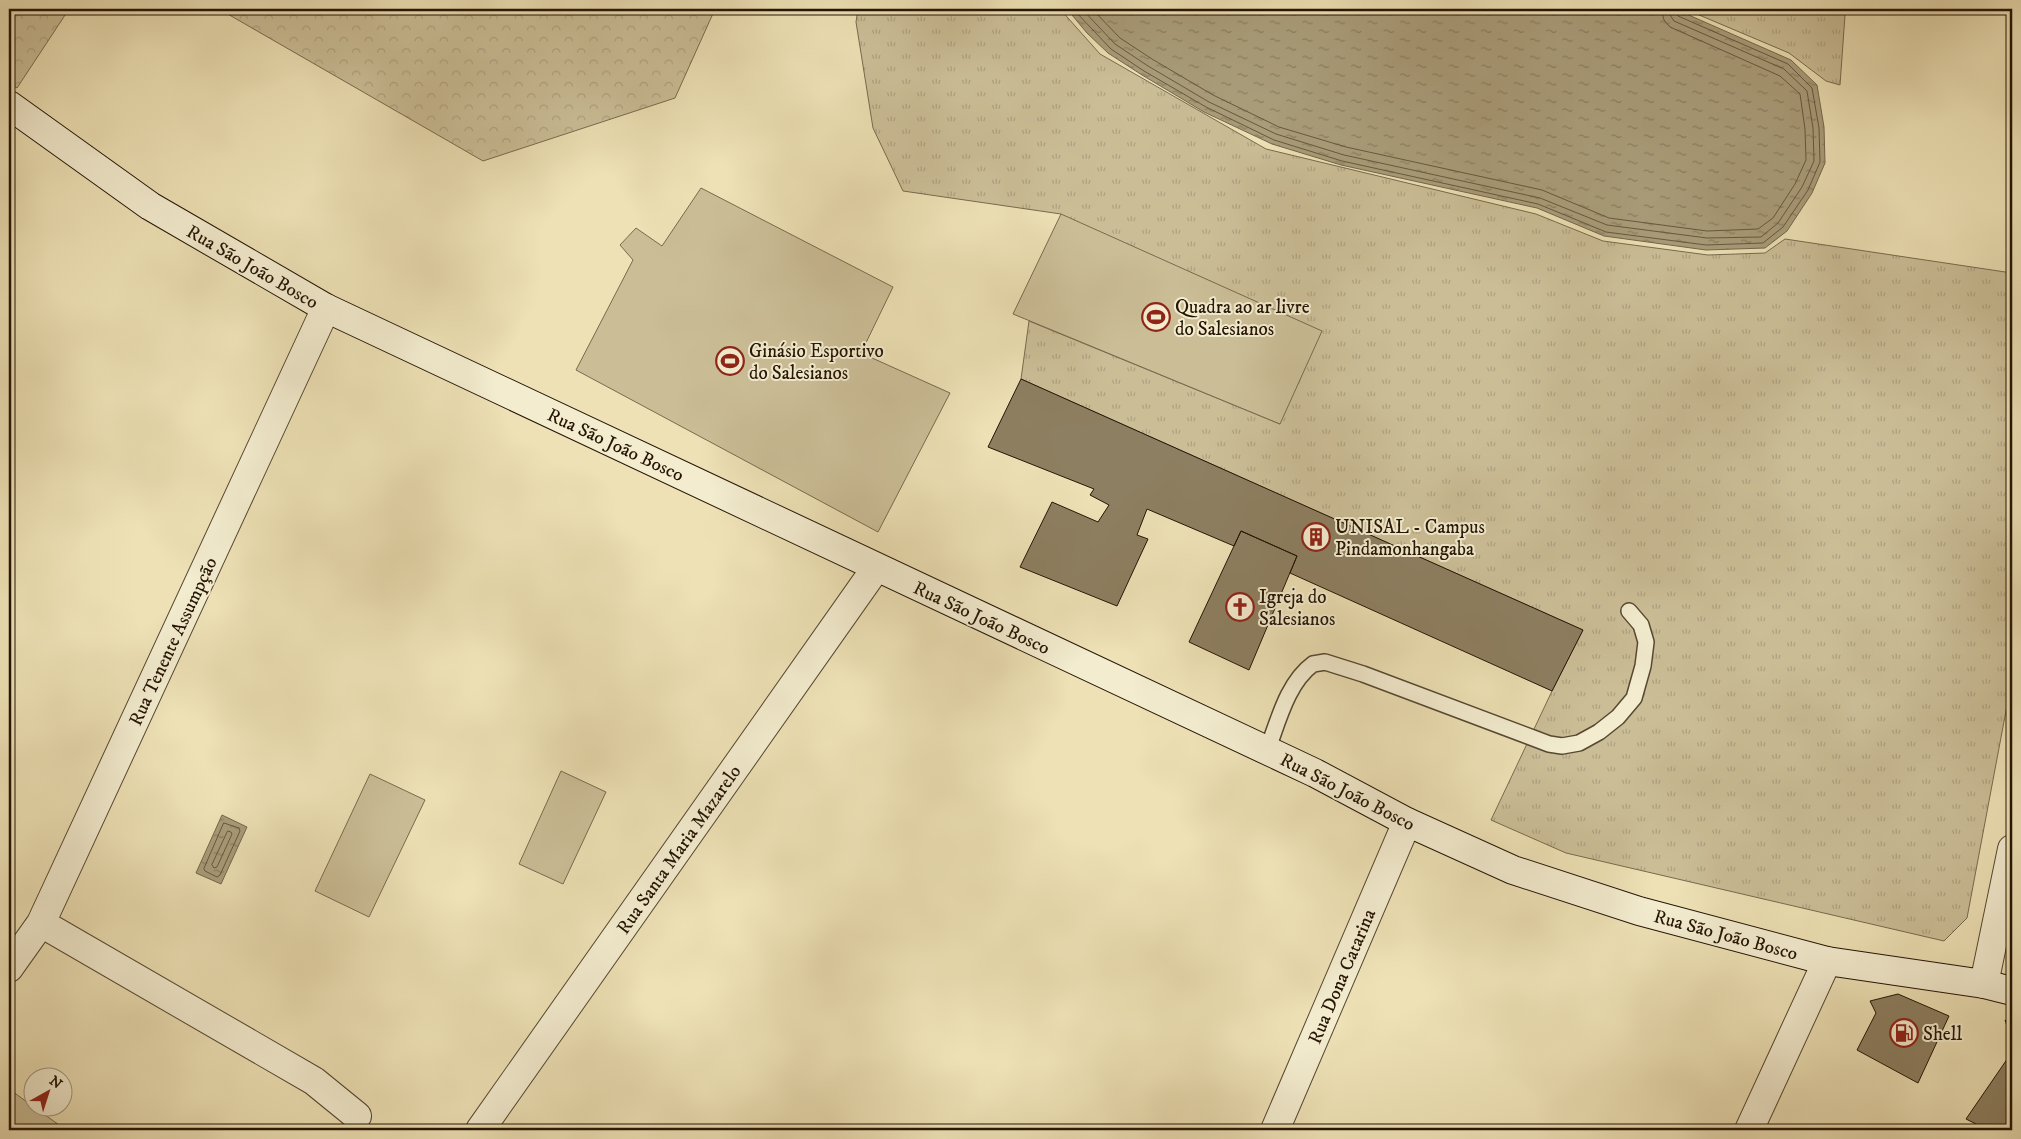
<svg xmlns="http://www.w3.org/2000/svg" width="2021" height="1139" viewBox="0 0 2021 1139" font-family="'IM FELL DW Pica',serif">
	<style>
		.forest { fill: url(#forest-crowns); stroke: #786a4e }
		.park { fill: url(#park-tufts); stroke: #786a4e }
		.garden { fill: #cbbe97; stroke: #786a4e }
		.water { fill: url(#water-ripples); stroke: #74664b }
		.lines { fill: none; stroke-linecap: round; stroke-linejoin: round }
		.shore { stroke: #66583f; stroke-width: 1 }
		.building { fill: #8d7f61; stroke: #241505 }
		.lane-casing { stroke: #564831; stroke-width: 18 }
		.street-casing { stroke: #564831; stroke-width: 30 }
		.secondary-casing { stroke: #241505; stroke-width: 30 }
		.lane { stroke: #f3eccf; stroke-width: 15 }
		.street { stroke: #f3eccf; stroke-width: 28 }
		.secondary { stroke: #f3eccf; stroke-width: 28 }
		.labels { text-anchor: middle; stroke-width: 4; stroke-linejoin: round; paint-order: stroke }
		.street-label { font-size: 19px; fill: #241505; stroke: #f3eccf }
		.poi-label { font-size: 19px; fill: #241505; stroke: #f3eccf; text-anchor: start }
	</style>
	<defs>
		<pattern id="forest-crowns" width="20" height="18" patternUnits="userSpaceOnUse" patternTransform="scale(1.25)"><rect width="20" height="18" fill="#cbbe97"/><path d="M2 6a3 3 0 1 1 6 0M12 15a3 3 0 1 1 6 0" fill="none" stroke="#aea281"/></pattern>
		<pattern id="park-tufts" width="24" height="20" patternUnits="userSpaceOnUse" patternTransform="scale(1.25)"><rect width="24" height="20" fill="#cbbe97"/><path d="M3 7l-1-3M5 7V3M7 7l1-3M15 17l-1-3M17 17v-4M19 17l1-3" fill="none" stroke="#aea281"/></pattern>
		<pattern id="water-ripples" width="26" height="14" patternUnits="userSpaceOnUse" patternTransform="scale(1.25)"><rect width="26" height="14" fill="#a99c79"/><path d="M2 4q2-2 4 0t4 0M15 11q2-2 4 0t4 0" fill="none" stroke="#897e61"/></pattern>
	</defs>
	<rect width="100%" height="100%" fill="#ede1b5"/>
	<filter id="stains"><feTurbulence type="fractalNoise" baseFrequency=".004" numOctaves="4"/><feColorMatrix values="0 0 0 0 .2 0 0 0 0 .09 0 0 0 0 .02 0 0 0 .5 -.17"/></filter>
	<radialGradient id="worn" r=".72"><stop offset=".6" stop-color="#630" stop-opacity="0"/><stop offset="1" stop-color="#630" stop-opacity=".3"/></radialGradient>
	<path class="forest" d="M9,9H69L17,88L9,82Z
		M219,9H715L675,98L483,161Z"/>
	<path class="park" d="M858,9H1060L1100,54L1266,149L1536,214L1603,241L1708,255L1765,253L1785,239L2012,273V679L1967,918L1944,941L1566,853L1491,820L1552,691L1583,630L1021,379L1029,321L1280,424L1061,214L903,191L873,128L856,22Z
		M1685,9H1833L1845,15L1840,85L1826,81L1789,53Z"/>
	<path class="garden" d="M701,188L893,287L861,353L950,393L878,532L576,370L633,260L620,245L636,228L662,246Z
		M1061,214L1322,331L1280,424L1013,314Z
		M561,771L606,792L563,884L519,864Z
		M370,774L425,800L369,917L315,891Z
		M9,1089L66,1130H9Z"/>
	<path class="water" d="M1067,9H1675L1791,60L1817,85L1824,127L1825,163L1812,193L1787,231L1765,248L1706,250L1604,236L1537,208L1341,165L1272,144L1204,112L1142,75L1108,53L1087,33Z
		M222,815L247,827L221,884L196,873Z"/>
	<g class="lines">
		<path class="shore" d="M1073,9L1111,49L1144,71L1206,107L1274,140L1342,161L1538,204L1606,232L1706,245L1763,243L1783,227L1808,190L1820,162L1819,128L1812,88L1788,64L1678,16L1675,9
			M1082,9L1115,44L1148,66L1209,102L1276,134L1344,155L1540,198L1607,225L1707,238L1761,237L1778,223L1802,187L1814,161L1813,128L1807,91L1784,69L1674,21L1670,15L1669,9
			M1092,9L1120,38L1152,59L1213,95L1279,127L1346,147L1542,190L1609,218L1707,231L1758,229L1773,218L1795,184L1806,160L1805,129L1800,94L1780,76L1670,27L1664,20L1661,9
			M224,823L239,828L240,831L220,875L217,877L205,871L204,869Z
			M228,831L231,832L232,834L217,867L214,868L212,865Z"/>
	</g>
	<path class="building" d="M1021,379L1583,630L1552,691L1290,573L1297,556L1241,531L1234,546L1147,509L1137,535L1148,539L1117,606L1020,567L1052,502L1098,522L1109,505L1090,495L1094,489L988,447Z
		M1241,531L1297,556L1249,670L1189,642Z
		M1898,994L1949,1016L1918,1083L1857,1050L1876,1013L1870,1001Z
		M2005,1020L2012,1024V1040Z
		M2012,1052V1130H1988L1966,1119Z"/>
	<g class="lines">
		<defs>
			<path id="lane" d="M1267,751C1278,722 1287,683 1313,664L1325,662L1363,674L1549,744L1562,746L1579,743L1599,732L1618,717L1634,698L1643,666L1646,642L1641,625L1629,611"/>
			<path id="street" d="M41,923L314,1081L357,1116
				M9,968L41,923L326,308
				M1984,984L2012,849
				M480,1130L876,568
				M1275,1130L1407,822
				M1749,1130L1827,961"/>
			<path id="secondary" d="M9,105L150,206L326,308L1315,773L1407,822L1513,870L1639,911L1827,961L1984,984L2012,991"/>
		</defs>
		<use href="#lane" class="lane-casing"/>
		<use href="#street" class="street-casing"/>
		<use href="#secondary" class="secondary-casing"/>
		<use href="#lane" class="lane"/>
		<use href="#street" class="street"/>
		<use href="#secondary" class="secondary"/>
	</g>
	<defs>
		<symbol id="stadium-ring" viewBox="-11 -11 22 22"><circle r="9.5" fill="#f3eccf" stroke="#8f2418" stroke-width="1.5"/><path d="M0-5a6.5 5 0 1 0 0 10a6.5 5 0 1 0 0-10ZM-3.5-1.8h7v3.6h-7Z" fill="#8f2418"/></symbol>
		<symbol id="building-ring" viewBox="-11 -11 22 22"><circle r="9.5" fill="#f3eccf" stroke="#8f2418" stroke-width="1.5"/><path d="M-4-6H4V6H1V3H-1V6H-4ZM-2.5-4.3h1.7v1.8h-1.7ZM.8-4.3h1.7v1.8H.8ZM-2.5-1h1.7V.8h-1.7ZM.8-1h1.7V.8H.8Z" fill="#8f2418"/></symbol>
		<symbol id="church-ring" viewBox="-11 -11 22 22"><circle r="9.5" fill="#f3eccf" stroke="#8f2418" stroke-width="1.5"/><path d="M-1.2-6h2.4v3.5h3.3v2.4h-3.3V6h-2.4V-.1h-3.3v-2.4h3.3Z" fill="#8f2418"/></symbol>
		<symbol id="fuel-ring" viewBox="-11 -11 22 22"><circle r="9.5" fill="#f3eccf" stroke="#8f2418" stroke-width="1.5"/><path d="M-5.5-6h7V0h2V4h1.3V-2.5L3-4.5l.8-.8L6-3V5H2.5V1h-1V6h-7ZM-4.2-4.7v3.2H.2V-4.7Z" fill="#8f2418"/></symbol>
	</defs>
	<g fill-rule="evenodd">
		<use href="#stadium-ring" x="1140" y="301" width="32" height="32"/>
		<use href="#stadium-ring" x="714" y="345" width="32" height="32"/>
		<use href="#building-ring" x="1300" y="521" width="32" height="32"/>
		<use href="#church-ring" x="1224" y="591" width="32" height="32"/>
		<use href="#fuel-ring" x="1888" y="1017" width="32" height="32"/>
	</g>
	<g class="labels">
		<g class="street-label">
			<text transform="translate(253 266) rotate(30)" y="7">Rua São João Bosco</text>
			<text transform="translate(616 444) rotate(25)" y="7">Rua São João Bosco</text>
			<text transform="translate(982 617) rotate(25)" y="7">Rua São João Bosco</text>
			<text transform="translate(172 641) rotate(-65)" y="7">Rua Tenente Assumpção</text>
			<text transform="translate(1348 791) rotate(27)" y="7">Rua São João Bosco</text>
			<text transform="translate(678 849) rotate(-55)" y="7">Rua Santa Maria Mazarelo</text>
			<text transform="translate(1726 934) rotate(15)" y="7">Rua São João Bosco</text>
			<text transform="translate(1341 976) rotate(-67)" y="7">Rua Dona Catarina</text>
		</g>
		<g class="poi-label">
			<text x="1175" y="313">Quadra ao ar livre<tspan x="1175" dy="22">do Salesianos</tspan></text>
			<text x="749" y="357">Ginásio Esportivo<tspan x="749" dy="22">do Salesianos</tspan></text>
			<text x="1335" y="533">UNISAL - Campus<tspan x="1335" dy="22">Pindamonhangaba</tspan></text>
			<text x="1259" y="603">Igreja do<tspan x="1259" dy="22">Salesianos</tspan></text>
			<text x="1923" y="1040">Shell</text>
		</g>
	</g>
	<rect width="2021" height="1139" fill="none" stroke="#ede1b5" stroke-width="30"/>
	<rect x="10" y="10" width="2001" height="1119" fill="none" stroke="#241505" stroke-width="2.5"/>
	<rect x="15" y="15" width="1991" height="1109" fill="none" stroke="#241505"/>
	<g transform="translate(48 1092) rotate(39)"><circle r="24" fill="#f3eccf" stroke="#a0967e"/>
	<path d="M0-4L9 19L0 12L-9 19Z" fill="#8f2418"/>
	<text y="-8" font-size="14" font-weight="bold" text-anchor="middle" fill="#241505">N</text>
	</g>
	<rect width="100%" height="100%" filter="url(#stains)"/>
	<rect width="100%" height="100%" fill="url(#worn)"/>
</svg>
